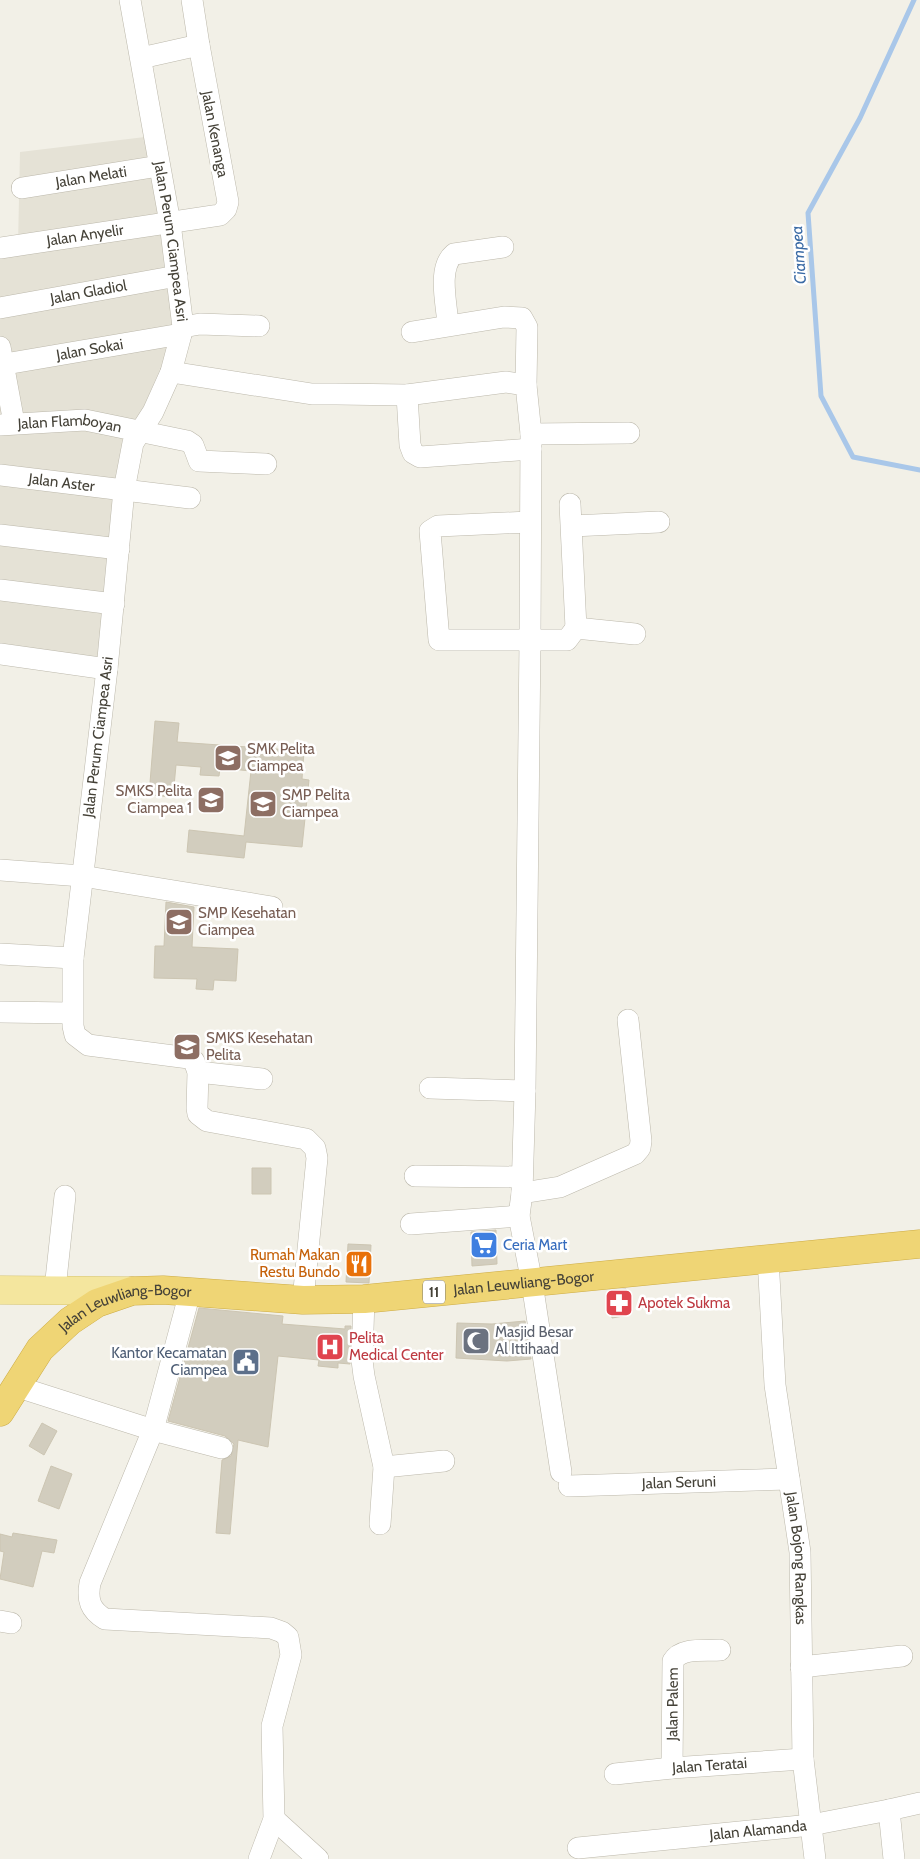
<svg xmlns="http://www.w3.org/2000/svg" width="920" height="1859" viewBox="0 0 920 1859" font-family="Cabin,sans-serif">
	<style>
		.residential { fill: #e5e2d6 }
		.lines { fill: none; stroke-linecap: round; stroke-linejoin: round }
		.stream { stroke: #a9c7e9; stroke-width: 5 }
		.building { fill: #d2cdbe; stroke: #ccc5b2 }
		.minor-casing { stroke: #bcb8ab; stroke-width: 22 }
		.major-casing { stroke: #d7c570; stroke-width: 29 }
		.highway-casing { stroke: #cdac46; stroke-width: 29 }
		.minor { stroke: #fff; stroke-width: 21 }
		.major { stroke: #f4e69e; stroke-width: 28 }
		.highway { stroke: #efd575; stroke-width: 28 }
		.labels { text-anchor: middle; stroke-width: 5; stroke-linejoin: round; paint-order: stroke }
		.shield { fill: #fff; stroke: #7c7a73; stroke-width: 1 }
		.shield-label { font-size: 14px; font-weight: bold; fill: #444137 }
		.street-label { font-size: 15px; fill: #444137; stroke: #fff }
		.education-label { font-size: 15px; fill: #785e54; stroke: #fff; text-anchor: start }
		.shop-label { font-size: 15px; fill: #366cbe; stroke: #fff; text-anchor: start }
		.food-label { font-size: 15px; fill: #c56008; stroke: #fff; text-anchor: end }
		.health-label { font-size: 15px; fill: #be3a42; stroke: #fff; text-anchor: start }
		.worship-label { font-size: 15px; fill: #5b616d; stroke: #fff; text-anchor: start }
		.service-label { font-size: 15px; fill: #4e5e75; stroke: #fff; text-anchor: end }
		.water-label { font-size: 16px; font-style: italic; fill: #3b6ba5; stroke: #fff }
	</style>
	<rect width="100%" height="100%" fill="#f2f0e7"/>
	<path class="residential" d="M145,137L180,323L134,429L97,662L0,648V252L18,245L20,152Z"/>
	<g class="lines">
		<path class="stream" d="M914,0L860,118L808,213L821,396L853,457L920,470"/>
	</g>
	<path class="building" d="M155,721L179,723L177,742L304,751L302,779L309,780L302,847L246,842L244,858L187,852L189,830L244,836L251,771L220,768L219,776L200,775L201,767L176,765L173,797L149,795Z
		M166,902L194,907L192,947L238,949L236,981L214,980L213,990L196,989L197,979L154,978L155,946H164Z
		M252,1168H271V1194H252Z
		M496,1230L497,1264L472,1266L471,1232Z
		M348,1244L371,1245L369,1283L346,1282Z
		M626,1289L629,1315L612,1318L609,1290Z
		M199,1308L283,1316L282,1324L345,1329V1326H351L350,1364L338,1363V1368L318,1366L319,1360L278,1356L268,1447L238,1440L230,1534L216,1533L222,1460L231,1456L234,1444L225,1436L168,1421Z
		M525,1321L531,1359L507,1361L456,1358L457,1323L492,1324Z
		M42,1423L57,1431L44,1455L29,1446Z
		M51,1466L72,1474L59,1509L38,1501Z
		M13,1533L57,1540L54,1553L42,1551L33,1587L0,1579L4,1552L0,1551V1534L12,1537Z"/>
	<g class="lines">
		<defs>
			<g id="minor">
				<path id="s1" d="M130,0L170,223L183,327L171,372L153,412L133,443L124,490L107,669L73,958V1026L75,1035L88,1045L189,1058L194,1061L198,1072L197,1108L198,1114L207,1121L306,1139L315,1148L317,1158L303,1300"/>
				<path d="M141,58L199,45"/>
				<path id="s2" d="M22,188L159,166"/>
				<path id="s3" d="M0,248L220,215L226,209L228,202L199,45L192,0"/>
				<path id="s4" d="M0,308L177,276"/>
				<path d="M448,325C447,305 437,268 454,254L503,247"/>
				<path d="M183,327L200,324L259,326"/>
				<path d="M412,332L504,317L522,318L527,327L526,385"/>
				<path d="M0,347L14,423"/>
				<path id="s5" d="M0,365L181,334"/>
				<path d="M171,372L312,394H336L407,395L506,382L526,385L531,434L530,641L525,1091L522,1193L519,1216L532,1283L561,1472"/>
				<path d="M407,395L410,445L413,453L420,457L531,449"/>
				<path id="s6" d="M0,425L85,420L187,441L193,445L199,461L266,464"/>
				<path d="M531,434L629,433"/>
				<path id="s7" d="M0,475L190,498"/>
				<path d="M570,504L576,628"/>
				<path d="M529,522L438,526L430,531L439,640H567L576,628L635,634"/>
				<path d="M572,526L659,522"/>
				<path d="M0,535L119,549"/>
				<path d="M0,590L114,604"/>
				<path d="M0,654L107,669"/>
				<path d="M0,870L82,876L272,907"/>
				<path d="M0,954L73,958"/>
				<path d="M0,1012L72,1013"/>
				<path d="M198,1072L262,1079"/>
				<path d="M430,1088L525,1091"/>
				<path d="M415,1176L522,1177"/>
				<path d="M522,1193L560,1187L635,1154L640,1148L641,1141L628,1020"/>
				<path d="M411,1224L519,1216"/>
				<path id="s8" d="M768,1258L775,1385L800,1552L803,1759L815,1859"/>
				<path d="M55,1289L65,1196"/>
				<path d="M190,1292L153,1430L90,1583C87,1600 90,1610 105,1619L271,1628L282,1632L288,1637L291,1655L272,1726L274,1819L259,1859"/>
				<path d="M364,1299L362,1360L364,1376L384,1467L380,1524"/>
				<path d="M15,1386L153,1430L222,1448"/>
				<path d="M384,1467L444,1461"/>
				<path id="s9" d="M569,1486L789,1479"/>
				<path d="M0,1621L11,1623"/>
				<path d="M801,1667L902,1656"/>
				<path id="s10" d="M672,1768L673,1661C681,1647 705,1651 720,1650"/>
				<path id="s11" d="M615,1774L672,1768L803,1759"/>
				<path d="M889,1810L920,1803"/>
				<path d="M274,1819L318,1859"/>
				<path id="s12" d="M578,1848L811,1825L889,1810L894,1859"/>
			</g>
			<path id="major" d="M0,1290L131,1291"/>
			<g id="highway">
				<path id="s13" d="M0,1412L40,1349L70,1321L97,1303L132,1291L163,1290L303,1300L364,1299L920,1244"/>
			</g>
		</defs>
		<use href="#minor" class="minor-casing"/>
		<use href="#major" class="major-casing"/>
		<use href="#highway" class="highway-casing"/>
		<use href="#minor" class="minor"/>
		<use href="#major" class="major"/>
		<use href="#highway" class="highway"/>
	</g>
	<defs>
		<symbol id="school-square" viewBox="-11 -11 22 22"><rect x="-9" y="-9" width="18" height="18" rx="4" fill="#8d6e63" stroke="#fff"/><path d="M0-5L7-2L0 1L-7-2ZM-4 1L0 2.5L4 1V4Q0 6-4 4Z" fill="#fff"/></symbol>
		<symbol id="supermarket-square" viewBox="-11 -11 22 22"><rect x="-9" y="-9" width="18" height="18" rx="4" fill="#3f7fe0" stroke="#fff"/><path d="M-6-5.5h2.5l.6 2H6L4.5 2H-2.5L-4.4-4H-6ZM-1.5 3.2a1.3 1.3 0 1 0 .1 0ZM3 3.2a1.3 1.3 0 1 0 .1 0Z" fill="#fff"/></symbol>
		<symbol id="restaurant-square" viewBox="-11 -11 22 22"><rect x="-9" y="-9" width="18" height="18" rx="4" fill="#e8710a" stroke="#fff"/><path d="M-5-6h1v4h1v-4h1v4h1v-4h1v5L-1.5 .5V6h-2V.5L-5-1ZM5-6V6H3V1.5H1.5Q1.5-4 5-6Z" fill="#fff"/></symbol>
		<symbol id="pharmacy-square" viewBox="-11 -11 22 22"><rect x="-9" y="-9" width="18" height="18" rx="4" fill="#e0444e" stroke="#fff"/><path d="M-2-6h4v4h4v4h-4v4h-4v-4h-4v-4h4Z" fill="#fff"/></symbol>
		<symbol id="mosque-square" viewBox="-11 -11 22 22"><rect x="-9" y="-9" width="18" height="18" rx="4" fill="#6b7280" stroke="#fff"/><path d="M3.5-4.9A6 6 0 1 0 3.5 4.9A5 5 0 1 1 3.5-4.9Z" fill="#fff"/></symbol>
		<symbol id="hospital-square" viewBox="-11 -11 22 22"><rect x="-9" y="-9" width="18" height="18" rx="4" fill="#e0444e" stroke="#fff"/><path d="M-5-5h3v3.5h4V-5h3V5h-3V1.5h-4V5h-3Z" fill="#fff"/></symbol>
		<symbol id="civic-square" viewBox="-11 -11 22 22"><rect x="-9" y="-9" width="18" height="18" rx="4" fill="#5c6f8a" stroke="#fff"/><path d="M-.6-6.5H3V-4.5H.6V-3L4-1V1h2V6H-6V1h2V-1L-.6-3ZM-1.2 2.5V6h2.4V2.5Z" fill="#fff"/></symbol>
	</defs>
	<g fill-rule="evenodd">
		<use href="#school-square" x="212" y="742" width="32" height="32"/>
		<use href="#school-square" x="195" y="784" width="32" height="32"/>
		<use href="#school-square" x="247" y="788" width="32" height="32"/>
		<use href="#school-square" x="163" y="906" width="32" height="32"/>
		<use href="#school-square" x="171" y="1031" width="32" height="32"/>
		<use href="#supermarket-square" x="468" y="1229" width="32" height="32"/>
		<use href="#restaurant-square" x="343" y="1248" width="32" height="32"/>
		<use href="#pharmacy-square" x="603" y="1287" width="32" height="32"/>
		<use href="#mosque-square" x="460" y="1325" width="32" height="32"/>
		<use href="#hospital-square" x="314" y="1331" width="32" height="32"/>
		<use href="#civic-square" x="230" y="1346" width="32" height="32"/>
	</g>
	<g class="labels">
		<rect class="shield" x="423" y="1280.5" width="22" height="23" rx="4"/>
		<g class="shield-label">
			<text x="434" y="1297">11</text>
		</g>
		<g class="street-label">
			<text transform="translate(215 134) rotate(79)" y="5">Jalan Kenanga</text>
			<text dy="5" stroke="none"><textPath href="#s2" startOffset="70">Jalan Melati</textPath></text>
			<text dy="5" stroke="none"><textPath href="#s3" startOffset="86">Jalan Anyelir</textPath></text>
			<text dy="5" stroke="none"><textPath href="#s1" startOffset="245">Jalan Perum Ciampea Asri</textPath></text>
			<text dy="5" stroke="none"><textPath href="#s4" startOffset="90">Jalan Gladiol</textPath></text>
			<text dy="5" stroke="none"><textPath href="#s5" startOffset="91">Jalan Sokai</textPath></text>
			<text dy="5" stroke="none"><textPath href="#s6" startOffset="70">Jalan Flamboyan</textPath></text>
			<text dy="5" stroke="none"><textPath href="#s7" startOffset="62">Jalan Aster</textPath></text>
			<text transform="translate(98 737) rotate(-83)" y="5">Jalan Perum Ciampea Asri</text>
			<text dy="5" stroke="none"><textPath href="#s13" startOffset="578">Jalan Leuwliang-Bogor</textPath></text>
			<text dy="5" stroke="none"><textPath href="#s13" startOffset="174">Jalan Leuwliang-Bogor</textPath></text>
			<text dy="5" stroke="none"><textPath href="#s9" startOffset="110">Jalan Seruni</textPath></text>
			<text dy="5" stroke="none"><textPath href="#s8" startOffset="302">Jalan Bojong Rangkas</textPath></text>
			<text dy="5" stroke="none"><textPath href="#s10" startOffset="64">Jalan Palem</textPath></text>
			<text dy="5" stroke="none"><textPath href="#s11" startOffset="95">Jalan Teratai</textPath></text>
			<text dy="5" stroke="none"><textPath href="#s12" startOffset="181">Jalan Alamanda</textPath></text>
		</g>
		<g class="education-label">
			<text x="247" y="754">SMK Pelita<tspan x="247" dy="17">Ciampea</tspan></text>
			<text x="192" y="796" text-anchor="end">SMKS Pelita<tspan x="192" dy="17">Ciampea 1</tspan></text>
			<text x="282" y="800">SMP Pelita<tspan x="282" dy="17">Ciampea</tspan></text>
			<text x="198" y="918">SMP Kesehatan<tspan x="198" dy="17">Ciampea</tspan></text>
			<text x="206" y="1043">SMKS Kesehatan<tspan x="206" dy="17">Pelita</tspan></text>
		</g>
		<g class="shop-label">
			<text x="503" y="1250">Ceria Mart</text>
		</g>
		<g class="food-label">
			<text x="340" y="1260">Rumah Makan<tspan x="340" dy="17">Restu Bundo</tspan></text>
		</g>
		<g class="health-label">
			<text x="638" y="1308">Apotek Sukma</text>
			<text x="349" y="1343">Pelita<tspan x="349" dy="17">Medical Center</tspan></text>
		</g>
		<g class="worship-label">
			<text x="495" y="1337">Masjid Besar<tspan x="495" dy="17">Al Ittihaad</tspan></text>
		</g>
		<g class="service-label">
			<text x="227" y="1358">Kantor Kecamatan<tspan x="227" dy="17">Ciampea</tspan></text>
		</g>
		<g class="water-label">
			<text transform="translate(798 255) rotate(-94)" y="6">Ciampea</text>
		</g>
	</g>
</svg>
